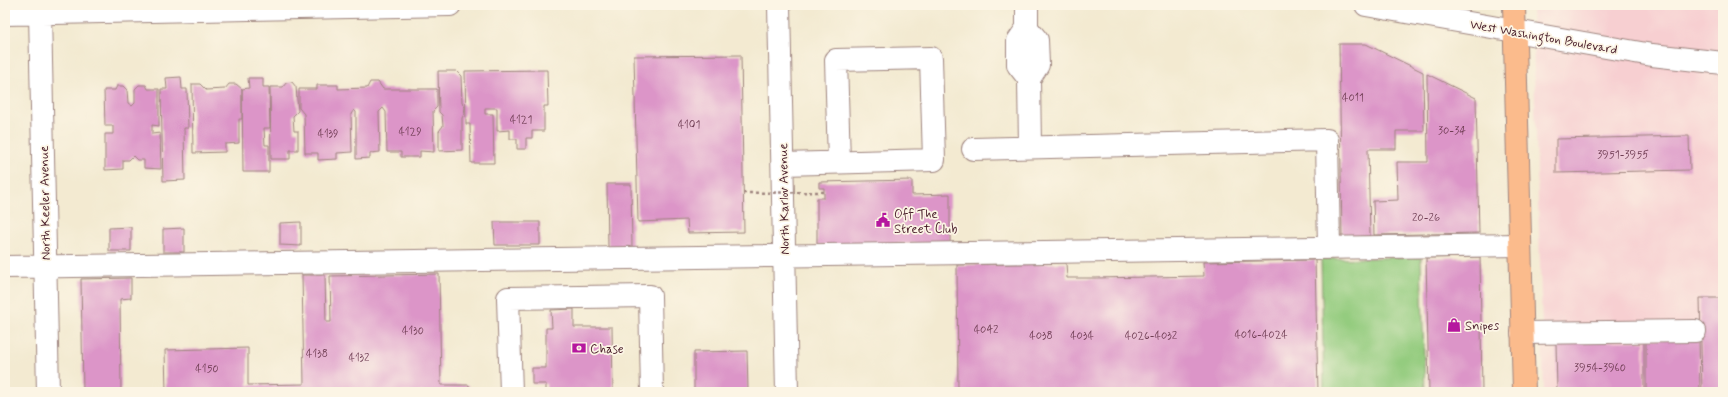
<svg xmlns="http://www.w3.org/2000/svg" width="1728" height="397" viewBox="0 0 1728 397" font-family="Mynerve,sans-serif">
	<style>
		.built { fill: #f7cfd1 }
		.green { fill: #94cc7f; stroke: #6f7655 }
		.building { fill: #dc95c8 }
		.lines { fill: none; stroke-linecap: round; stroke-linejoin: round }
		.minor-casing { stroke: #9e847e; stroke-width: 24 }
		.major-casing { stroke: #9e847e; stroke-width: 24 }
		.minor { stroke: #fff; stroke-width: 22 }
		.major { stroke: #fbbb8c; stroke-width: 22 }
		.path-bridge { stroke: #9e847e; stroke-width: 2.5; stroke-dasharray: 3 3; stroke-linecap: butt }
		.labels { text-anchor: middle; stroke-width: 3.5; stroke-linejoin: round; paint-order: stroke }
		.number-label { font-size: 11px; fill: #6e3c52 }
		.street-label { font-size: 13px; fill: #4a1f2b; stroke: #fcf5e5 }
		.poi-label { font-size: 13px; fill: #4a1f2b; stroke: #fcf5e5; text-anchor: start }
	</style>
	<rect width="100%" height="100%" fill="#fcf5e5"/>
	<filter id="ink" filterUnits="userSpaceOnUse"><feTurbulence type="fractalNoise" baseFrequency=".025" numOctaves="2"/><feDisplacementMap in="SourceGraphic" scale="8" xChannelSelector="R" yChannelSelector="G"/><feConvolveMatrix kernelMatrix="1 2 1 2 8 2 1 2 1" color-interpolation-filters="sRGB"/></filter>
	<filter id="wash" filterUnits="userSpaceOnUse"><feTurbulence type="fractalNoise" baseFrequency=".012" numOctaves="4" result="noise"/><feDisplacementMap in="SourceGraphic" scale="16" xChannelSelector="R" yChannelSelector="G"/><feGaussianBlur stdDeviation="0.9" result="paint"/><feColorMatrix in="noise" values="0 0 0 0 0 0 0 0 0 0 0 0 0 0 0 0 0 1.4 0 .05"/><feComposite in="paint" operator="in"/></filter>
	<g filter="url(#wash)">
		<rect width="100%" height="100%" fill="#f3ead1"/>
		<path class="built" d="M1532,5H1723V392H1544Z"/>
		<path class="green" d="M1421,257L1425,392H1324L1321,259Z"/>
		<g id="blocks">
			<path class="building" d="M1339,44H1366L1423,72L1424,131H1396V149H1368L1370,236L1342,237Z
				M741,55L744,232L688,233L687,220L638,222L634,56Z
				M547,70L548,106H544V131H532V138H526V149H517V139H510V130L497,131V108H485V114H493L494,163H471L470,124H466L465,71Z
				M438,71H456L461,76L462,103L465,107L464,114L462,118V150L439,151V131L443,126L442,115L439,112Z
				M1427,74L1476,98L1479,233L1374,235L1373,201L1398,200L1397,162H1428Z
				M181,77L182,89H187L188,128H184L185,180L163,181L161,89H167L166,78Z
				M248,78H263V87H269L270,128H264L265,145H269V172H243L242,89L249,88Z
				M292,82L296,87L298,111L293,116L294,131H298V150H290V159H271L270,87H283L286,83Z
				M370,82H378L383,89H437V107L433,111L434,152L420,151V157H401V152H387L386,112L383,108L379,112L380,152L370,153V158L356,159V112L354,110L351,114L352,152L337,153V159L318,160V153H305L304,114L299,108V89H317V85H338V89L367,88Z
				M192,84H200L206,90L225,89L229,84H236L242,89V119H239V143L225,144V152L193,153Z
				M139,85H146L148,89H159V126L152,125V134L160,133L161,169L144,168V160H137L133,156L129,160H123V169L105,170V134H113V126H105L104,90H115L117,86H123L127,90L128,103L132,106L135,103V89Z
				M1689,136L1690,170L1556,173V139Z
				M912,180V195L950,194V243L817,245V198H824V188H819V182Z
				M607,184H631L632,248H608Z
				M301,222V246L280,245V223Z
				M494,222H540V245H495Z
				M131,227V251H109V228Z
				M184,228V252H163V229Z
				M1480,257L1482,392H1429L1426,258Z
				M1315,260L1318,392H958L957,265L1066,263L1067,278H1095L1204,276L1203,262Z
				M439,274L441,385H469V392H166L165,350L248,348V385L304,384L302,275H325L326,322H331L330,276Z
				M131,278V298L120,299L121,392H83L81,279Z
				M1700,298H1723V392H1702Z
				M574,309V327H612L613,392H546V384H532V368H546V328H552L551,310Z
				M1646,339H1699L1700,392H1646Z
				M1644,341V392H1557L1556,342Z
				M747,351L748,392H694V352Z"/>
		</g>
	</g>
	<g filter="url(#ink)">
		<use href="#blocks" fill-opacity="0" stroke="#9e847e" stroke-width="1"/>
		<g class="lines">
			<defs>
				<path id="minor" d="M779,5L787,392
					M1027,5V28L1018,41V65L1029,79L1038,65L1037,40L1027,28
					M1366,5L1652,55L1723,63
					M40,13L48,392
					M5,14L450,5
					M1029,79L1030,147
					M973,149L1327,140L1329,248
					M783,164L934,160L931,58L836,60L839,162
					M5,267L1520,245
					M1522,333L1695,331
					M511,392L508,298L650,296L652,392"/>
				<path id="major" d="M1514,5L1524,392"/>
			</defs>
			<use href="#minor" class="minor-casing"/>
			<use href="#major" class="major-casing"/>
			<use href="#minor" class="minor"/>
			<use href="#major" class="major"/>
			<path class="path-bridge" d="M743,193L824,192"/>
		</g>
	</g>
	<defs>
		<symbol id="civic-bare" viewBox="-9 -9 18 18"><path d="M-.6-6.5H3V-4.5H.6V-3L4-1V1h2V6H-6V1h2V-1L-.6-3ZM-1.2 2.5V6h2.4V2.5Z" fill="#b5179e" stroke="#fcf5e5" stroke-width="2.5" paint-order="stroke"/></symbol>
		<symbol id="shop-bare" viewBox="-9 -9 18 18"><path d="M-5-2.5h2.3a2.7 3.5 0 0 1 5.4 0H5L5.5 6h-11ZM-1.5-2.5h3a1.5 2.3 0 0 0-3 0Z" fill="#b5179e" stroke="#fcf5e5" stroke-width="2.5" paint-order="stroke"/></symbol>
		<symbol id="bank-bare" viewBox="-9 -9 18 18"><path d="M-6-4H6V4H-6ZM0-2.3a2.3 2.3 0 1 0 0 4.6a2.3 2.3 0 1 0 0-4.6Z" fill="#b5179e" stroke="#fcf5e5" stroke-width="2.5" paint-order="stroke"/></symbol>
	</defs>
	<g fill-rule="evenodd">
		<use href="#civic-bare" x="873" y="210" width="20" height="20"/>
		<use href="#shop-bare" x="1444" y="315" width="20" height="20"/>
		<use href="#bank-bare" x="569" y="338" width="20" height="20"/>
	</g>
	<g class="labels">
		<g class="number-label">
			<text x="1353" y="101">4011</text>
			<text x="521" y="123">4121</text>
			<text x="689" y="128">4101</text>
			<text x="1452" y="134">30-34</text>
			<text x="410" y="135">4129</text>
			<text x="328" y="137">4139</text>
			<text x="1623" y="158">3951-3955</text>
			<text x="1426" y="221">20-26</text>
			<text x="986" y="333">4042</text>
			<text x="413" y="334">4130</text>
			<text x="1261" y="338">4016-4024</text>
			<text x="1041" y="339">4038</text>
			<text x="1082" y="339">4034</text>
			<text x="1151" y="339">4026-4032</text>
			<text x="317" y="357">4138</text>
			<text x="359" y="361">4132</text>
			<text x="1600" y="371">3954-3960</text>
			<text x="207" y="372">4150</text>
		</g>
		<g class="street-label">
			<text transform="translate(1544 36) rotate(10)" y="5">West Washington Boulevard</text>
			<text transform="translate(783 199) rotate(-91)" y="5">North Karlov Avenue</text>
			<text transform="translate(44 203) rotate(-91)" y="5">North Keeler Avenue</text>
		</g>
		<g class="poi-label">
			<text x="894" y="218">Off The<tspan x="894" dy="15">Street Club</tspan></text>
			<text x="1465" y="330">Snipes</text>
			<text x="590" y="353">Chase</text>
		</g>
	</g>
	<rect width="1728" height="397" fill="none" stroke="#fcf5e5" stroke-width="20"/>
</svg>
